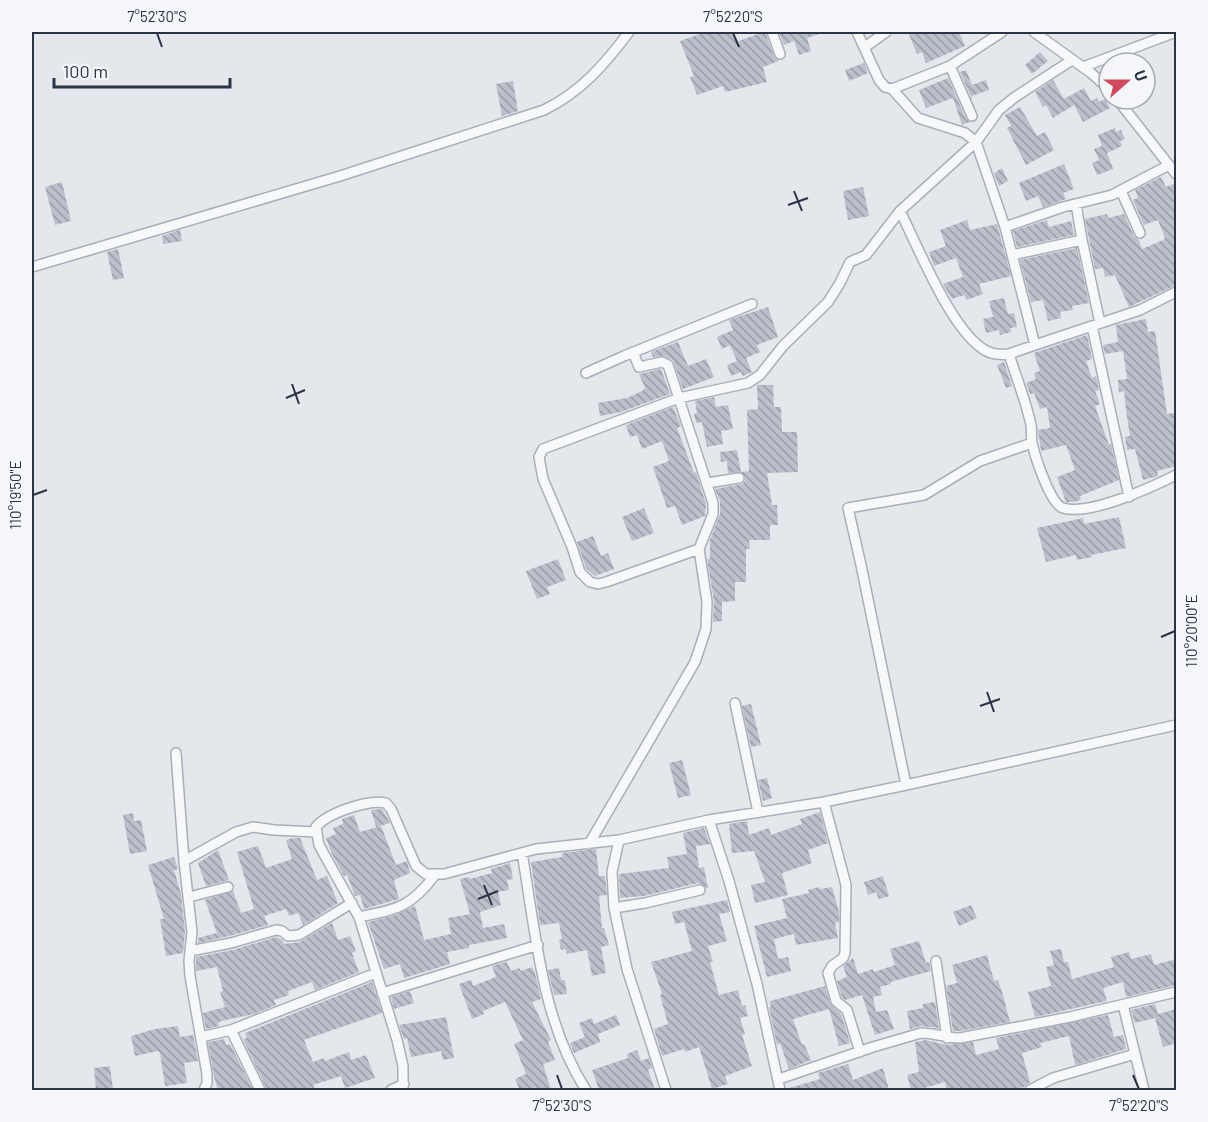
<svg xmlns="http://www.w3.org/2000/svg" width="1208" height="1122" viewBox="0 0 1208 1122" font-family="Barlow,sans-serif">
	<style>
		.building { fill: url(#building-back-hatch) }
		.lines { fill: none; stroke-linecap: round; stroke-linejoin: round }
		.minor-casing { stroke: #a9aeb7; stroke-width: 12 }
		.minor { stroke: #f7f8fa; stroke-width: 9 }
		.ticks { fill: none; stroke: #2b3445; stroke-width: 2 }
		.neatline { fill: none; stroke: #2b3445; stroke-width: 2 }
		.ticks-label { font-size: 15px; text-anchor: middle; fill: #2b3445 }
	</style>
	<defs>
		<pattern id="building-back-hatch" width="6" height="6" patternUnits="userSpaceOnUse" patternTransform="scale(1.5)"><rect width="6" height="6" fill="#bbc0ca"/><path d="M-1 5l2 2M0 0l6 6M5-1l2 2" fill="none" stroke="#989da6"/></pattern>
	</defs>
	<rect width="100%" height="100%" fill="#e4e7ec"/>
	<path class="building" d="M706,32H732L736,42L758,34L757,32H765L774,56L779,61L763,67L767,82L725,92L723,86L697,95L690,77L694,76L680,41Z
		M779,32H819V34L807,38L811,51L799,55L794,41L784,45Z
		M908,32H959L965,46L926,63L922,52L917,54Z
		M1040,52L1048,61L1032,74L1025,65Z
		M864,63L868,73L849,81L845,70Z
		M966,70L972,85L986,80L989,90L972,96V99L960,72Z
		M948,78L966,119L970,122L962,125L953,98L926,108L919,90Z
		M1053,80L1064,99L1084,88L1091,101L1097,98L1099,102L1105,99L1110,108L1083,122L1074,105L1053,118L1046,105L1043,107L1035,92Z
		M513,81L518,111L502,116L496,84Z
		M1020,107L1037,136L1045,132L1054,150L1026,165L1007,128L1011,126L1005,115Z
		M1115,128L1116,132L1121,130L1125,139L1120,141L1122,146L1107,153L1113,169L1097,175L1092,163L1099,160L1094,149L1102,146L1098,135Z
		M1064,164L1074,189L1063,193L1066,199L1043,207L1038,196L1026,201L1019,183Z
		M1002,168L1008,181L999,186L994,173Z
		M1161,177L1166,187L1176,183V285L1129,307L1115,275L1105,277L1103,268L1095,269L1085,219L1107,214L1108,218L1124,214L1134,236L1139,240L1142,249L1163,240L1165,238L1158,220L1144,225L1133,200L1138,198L1135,190Z
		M62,182L71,221L55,225L45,187Z
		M863,187L869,216L848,220L843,191Z
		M967,220L970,230L997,224L1011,276L979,284L983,294L967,300L964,295L952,299L943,284L963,277L956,258L934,266L929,252L946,246L940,230Z
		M1047,220L1049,227L1071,221L1074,235L1017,247L1013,231Z
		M180,230L182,241L163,244L162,236Z
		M1077,248L1089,303L1072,306L1073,310L1060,312L1061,318L1048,321L1043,300L1031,302L1020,260Z
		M118,249L124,278L113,280L107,252Z
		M1004,298L1008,314L1014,313L1017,327L1010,328L1011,332L1000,335L999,330L986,333L983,319L993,317L989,301Z
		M768,307L778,337L757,345L760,352L746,358L752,372L743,376L741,372L731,376L727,365L737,361L730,345L722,349L717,337L733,330L729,320Z
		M1146,319L1148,332L1155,331L1167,414L1174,413L1176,426V466L1157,471L1158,476L1143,480L1135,449L1127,450L1125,437L1130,436L1126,410L1124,391L1119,392L1118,380L1127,379L1123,351L1105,354L1103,345L1118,342L1116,325Z
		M1087,335L1092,359L1086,361L1092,378L1096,376L1099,390L1095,391L1100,404L1095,406L1109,445L1111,444L1119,480L1080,496L1081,500L1073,502H1066L1057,477L1075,470L1066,445L1041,451L1038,430L1050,428L1047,407L1040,409L1034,393L1030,394L1026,383L1036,379L1034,373L1040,371L1034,353Z
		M678,342L688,366L706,359L714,377L683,389L673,360L664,356L653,357L651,352Z
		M1004,362L1012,386L1006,388L997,365Z
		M661,369L670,394L621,412L600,416L598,403L627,398L642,391L645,388L639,374Z
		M757,385H773L774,407H781L782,432H797L798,472L767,473L772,505H777L778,525H770V540H749L750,549H746V582H735V601L722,602V621L713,622L714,601L707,559H710V540L720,514V501L715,489L743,484L746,478L741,472L749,471L747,410L758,409Z
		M714,397L716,407L728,405L733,429L721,431L723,444L707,447L702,422L696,423L694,414L697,413L695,401Z
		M673,407L681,426L677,428L694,473L696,472L706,504L705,516L682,525L675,506L667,508L653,467L669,461L662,441L642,449L637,435L630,437L626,425Z
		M737,450L741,472L728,473L727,461L721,462L720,452Z
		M644,508L654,533L632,541L622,517Z
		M1119,517L1126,548L1091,555L1092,557L1077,560L1076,555L1046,562L1037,528L1083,518L1084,524Z
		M593,536L601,556L608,553L614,569L595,576L586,568L577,542Z
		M558,559L566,580L547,587L550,594L537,599L526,571Z
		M751,704L761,745L751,747L742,706Z
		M682,760L691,795L678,798L669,763Z
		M767,778L772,798L763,801L758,780Z
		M382,809L390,823L376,827L371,810Z
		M820,812L828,843L808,850L812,863L782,873L788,895L755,903L751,885L765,882L754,851L732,853L729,824L747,821L749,835L769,828L771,835L802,824L800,819Z
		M133,813L134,821L141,820L147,851L130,854L123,815Z
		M354,815L360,832L381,826L396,865L407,861L410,873L394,880L399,899L364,909L360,895L355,896L347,875L344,876L332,854L326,838L336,834L333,828L343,824L342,819Z
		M704,828L710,844L696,846L699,868L704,867L708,888L698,883L644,896L620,898L619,874L669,868L667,857L687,854L683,833Z
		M294,838H300L317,880L327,876L338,903L303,925L298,913L289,916L286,909L264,916L268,925L229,936L198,943V938L217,933L205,900L233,891L241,913L254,909L237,852L258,846L266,868L292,859L286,840Z
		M596,849L599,876H605L607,895L599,896L602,928H604L609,945L601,947L606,973L592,976L587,950L567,954L565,949L561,950L559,940L562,939L559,923L540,925L531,862L562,857V853Z
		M218,850L229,880L206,886L198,863Z
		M174,857L178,869L174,870L181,894L185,932L183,953L166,956L160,919H164L148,865Z
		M510,863L513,879L507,880L509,890L498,892L501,905L480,912L483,928L504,924L507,938L469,945V948L447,952L450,964L404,978L400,964L384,969L368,922L395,915L415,906L424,940L451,934L448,918L470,914L460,879L469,877L470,879L492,873L491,869Z
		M883,876L889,896L879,899L876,892L868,895L864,882Z
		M819,887L820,889L832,887L839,912V922L835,923L838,938L796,945L794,934L774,939L778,959L788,957L791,971L767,977L754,926L787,918L782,899L809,893L808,890Z
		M727,900L730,912L719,914L727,941L708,946L713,962H710L719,995L738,990L742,1006L745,1005L748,1016L740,1018L745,1034L742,1035L752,1066L725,1076L728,1084L712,1089L699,1047L685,1052L684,1049L662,1056L654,1029L668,1024L660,995L662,994L651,962L692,951L684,922L675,924L672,912Z
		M971,905L977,918L959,926L953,912Z
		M332,923L338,940L350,936L356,951L352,953L359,972L315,990L312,982L288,991L289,995L274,1000L276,1005L254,1014L221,1021L218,1023L219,1026L206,1029L203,1013L225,1007L220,992L223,991L217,967L196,971V957L233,950L276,937L282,940L284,944L300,942Z
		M919,941L926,963L929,962L931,971L890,982L891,984L880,987L882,995L873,997L876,1012L887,1010L894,1029L875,1035L862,995L845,1000L842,997L837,981L847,977L843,966L853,958L858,974L873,969L874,972L895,965L890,949Z
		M1061,949L1064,962H1068L1072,979L1114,967L1111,957L1129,952L1131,959L1151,954L1154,965L1176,959V985L1126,997L1123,982L1103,988L1107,1001L1035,1017L1028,992L1051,986L1046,967L1054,965L1050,951Z
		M987,955L994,981L998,980L1003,995L1010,1022L960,1031H953L946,986L957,983L952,965Z
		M507,962L511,971L519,968L521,971L532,967L535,973L541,999L532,1002L551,1040L548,1042L555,1060L543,1064L551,1090H536L535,1087L527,1090H520L515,1079L526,1074L514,1044L523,1040L505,1002L483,1011L484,1014L472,1019L459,984L471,980L473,986L496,977L492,966Z
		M559,968L561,980H565L567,994L554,995L548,970Z
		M372,982L382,1013L304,1040L313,1062L324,1058L325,1061L349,1052L351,1060L366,1055L375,1078L345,1088L341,1076L313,1085L315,1090H267L243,1039L247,1038L245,1033Z
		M825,986L830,1003L841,1014L850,1043L839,1046L829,1009L793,1019L802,1045L804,1044L811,1060L789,1069L780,1043L777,1045L769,1007H771L770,1001Z
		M410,991L414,1003L394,1009L391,997Z
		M935,1002L939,1028L921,1026L910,1029L907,1011L923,1008V1004Z
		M1155,1004L1158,1014L1176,1009V1043L1163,1047L1155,1018L1135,1023L1131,1010Z
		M616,1015L620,1025L598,1034L600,1042L574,1053L570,1043L585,1037L579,1023L592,1018L594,1024Z
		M1108,1015L1114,1037L1123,1035L1126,1049L1075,1065L1069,1036L1040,1043L1042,1047L1022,1053L1030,1082L1024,1087L1012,1090H947L945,1082L924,1088L925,1090H911L907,1075L919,1072L915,1042L926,1040L947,1045L973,1042L976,1055L999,1049L996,1038Z
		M446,1017L454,1058L443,1060L441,1051L411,1057L407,1038L404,1039L399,1025Z
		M178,1026L180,1037L193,1035L198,1061L184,1063L187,1083L165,1086L160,1053L158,1051L135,1056L131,1036L155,1029Z
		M224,1039L226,1045L230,1044L253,1090H218L214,1077L208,1042Z
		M637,1050L641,1061L649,1058L652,1068L648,1070L655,1090H599L592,1070L628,1058L627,1054Z
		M848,1064L853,1080L883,1068L889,1090H789V1088L820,1079L818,1073Z
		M110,1066L113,1090H96L94,1068Z"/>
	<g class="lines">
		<defs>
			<path id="minor" d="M772,32L780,54
				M857,32L879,80L885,87L892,89L918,118L965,133L976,142L1005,227L1035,345L1140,310L1176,292
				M1034,32L1091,73L1109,89
				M865,47L886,32
				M950,66L972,116
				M1083,67L1176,32
				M892,89L950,66L1002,32
				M1117,99L1176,174
				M1121,191L1140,233
				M1076,204L1082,240L1100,323
				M900,211C919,249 950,327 983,349C990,354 1000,355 1009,354
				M1005,227L1063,207L1112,195L1169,165
				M1012,255L1082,240
				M32,267L340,176L544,110C581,92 605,64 629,32
				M1092,326L1129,497
				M1035,345L1009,354C1016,377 1026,401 1031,425C1032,431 1031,437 1032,443C1035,456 1050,504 1063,508C1090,516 1152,487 1176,475
				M586,373L624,356L752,304
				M707,483L739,478
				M699,549L606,582L598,584L590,582L580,572L572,547L543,479L539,457L543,449L679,398L748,383L760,375L783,346L828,302L840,283L850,262L866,255L900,211L976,142L999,110L1015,97L1072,60
				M735,703L758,812
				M176,753L184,861L192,932L189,961L190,976L207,1074V1083L204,1090
				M906,785L861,565L848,508L924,495L980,461L1032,443
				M824,802L846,885L845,953L843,958L832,966L828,973L836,1001L847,1010L860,1052
				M709,820L729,881L757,984L780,1090
				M619,840L612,872L614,908L627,969L666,1090
				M589,844L695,662L706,629L707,602L699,549L713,514V503L668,365L662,362L639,367L633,352
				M522,853C536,933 541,1020 586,1090
				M184,861L236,832L253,827L274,830L316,832
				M189,897L228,887
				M614,908L645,903L700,890
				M359,917C397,909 410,908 435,875
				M190,951L231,943L276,930L282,931L288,936L299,935L352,903
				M936,961L947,1038
				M382,993L538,945
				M1123,1005L1144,1090
				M231,1030L260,1090
				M201,1037L231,1030L376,973
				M779,1079L873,1047L921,1033C935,1033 947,1038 960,1038L1070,1017L1176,992
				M391,1090L404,1084
				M403,1090V1066L397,1040L359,917L319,845L316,827C327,813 369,799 386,803L391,809L416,866L426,874H444L536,849L619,840L709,820L824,802L906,785L1176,725
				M1030,1090L1053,1078L1135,1054"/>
		</defs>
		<use href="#minor" class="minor-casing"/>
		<use href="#minor" class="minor"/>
	</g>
	<path class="ticks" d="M157,33L162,47M733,33L739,47M794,191L802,211M788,205L808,198M292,384L299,404M286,398L305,390M33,495L47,490M1161,637L1175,631M987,692L994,712M980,706L1000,699M484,885L492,905M478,899L498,891M557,1075L562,1089M1133,1075L1139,1089"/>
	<rect width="1208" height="1122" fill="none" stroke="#f4f6f9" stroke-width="66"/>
	<g transform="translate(1127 81) rotate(69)"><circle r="28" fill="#f4f6f9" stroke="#a4a8b1" stroke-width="1.5"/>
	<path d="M0-4.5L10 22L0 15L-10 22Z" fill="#d1495b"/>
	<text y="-9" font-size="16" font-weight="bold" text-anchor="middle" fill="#2b3445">U</text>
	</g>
	<path d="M54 78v9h176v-9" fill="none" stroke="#2b3445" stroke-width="3"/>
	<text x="63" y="78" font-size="18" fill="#2b3445" stroke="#f4f6f9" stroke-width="4.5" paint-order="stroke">100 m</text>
	<rect x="33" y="33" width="1142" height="1056" class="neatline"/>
	<g class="ticks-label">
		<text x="157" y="22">7°52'30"S</text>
		<text x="733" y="22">7°52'20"S</text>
		<text transform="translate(16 495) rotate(-90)" y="5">110°19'50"E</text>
		<text transform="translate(1192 631) rotate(-90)" y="5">110°20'00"E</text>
		<text x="562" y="1111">7°52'30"S</text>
		<text x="1139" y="1111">7°52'20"S</text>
	</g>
</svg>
